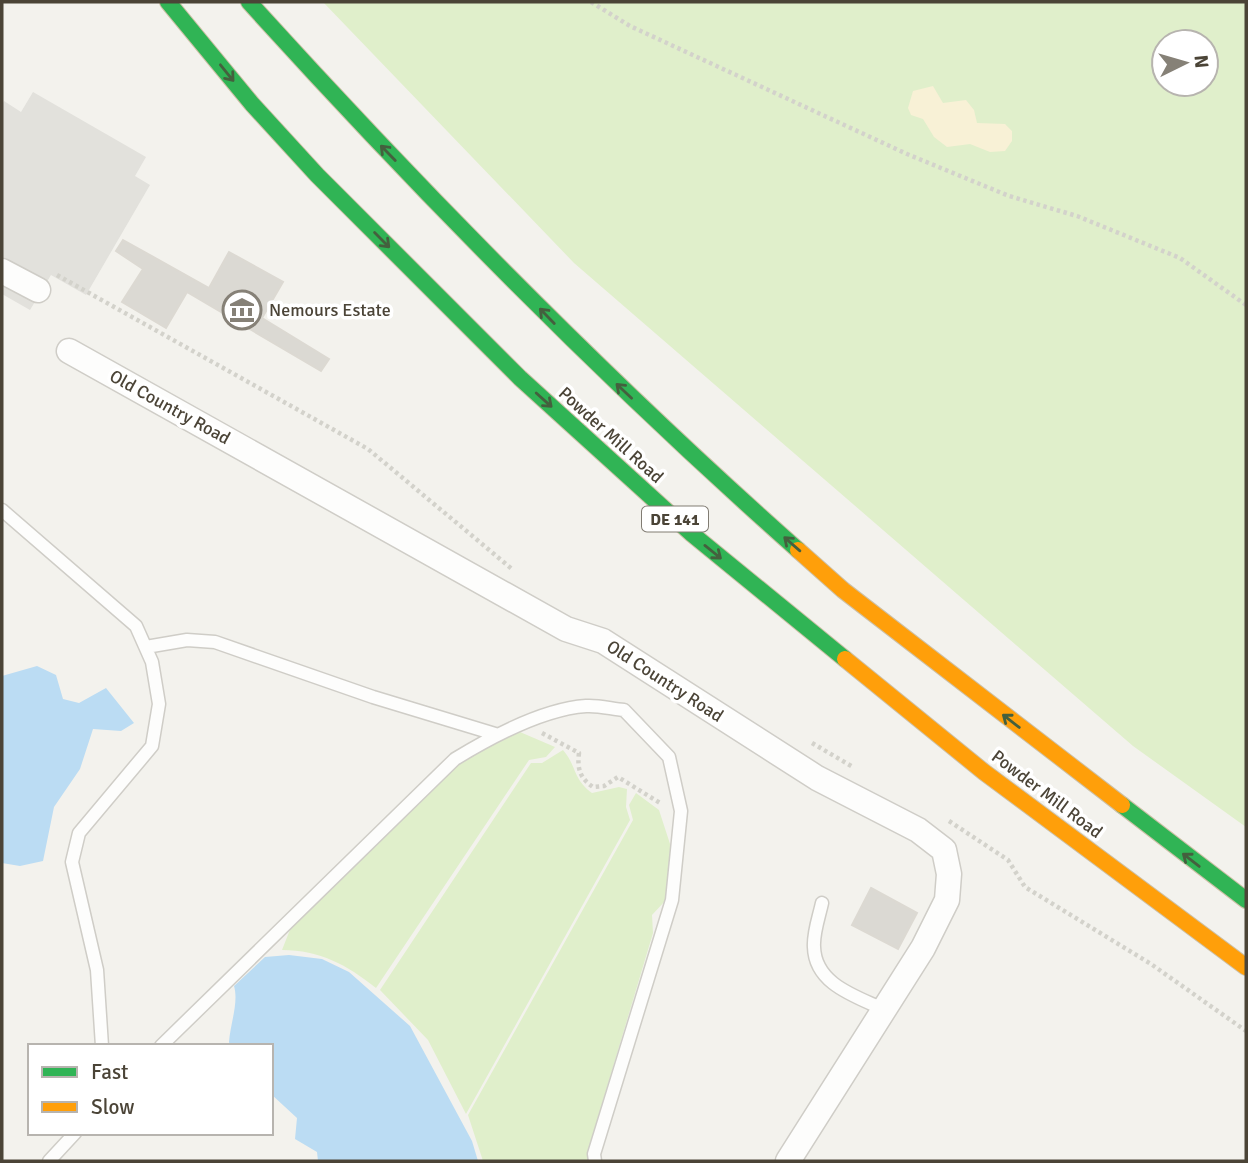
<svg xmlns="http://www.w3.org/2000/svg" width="1248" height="1163" viewBox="0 0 1248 1163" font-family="Signika,sans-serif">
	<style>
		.green { fill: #e0efcb; fill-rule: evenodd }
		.sand { fill: #f8f1d6 }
		.parking { fill: #e2e1dc }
		.water { fill: #bbdcf3 }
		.building { fill: #dbd9d3; stroke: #dcd9d2; stroke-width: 2 }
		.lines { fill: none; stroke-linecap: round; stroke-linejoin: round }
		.lane-casing { stroke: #cfcdc7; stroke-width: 15 }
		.street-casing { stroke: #cfcdc7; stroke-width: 27 }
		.fast-casing { stroke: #cdc0a6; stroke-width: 18 }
		.slow-casing { stroke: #cdc0a6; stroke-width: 18 }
		.path { stroke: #d3d2cb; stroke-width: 4.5; stroke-dasharray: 3.5 3.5; stroke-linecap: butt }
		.lane { stroke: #fdfdfc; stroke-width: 12 }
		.street { stroke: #fdfdfc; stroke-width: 24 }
		.fast { stroke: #30b455; stroke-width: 16 }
		.slow { stroke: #ff9f0a; stroke-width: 16 }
		.oneway { stroke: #44603e }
		.labels { text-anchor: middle; stroke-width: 7; stroke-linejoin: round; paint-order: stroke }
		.shield { fill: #fff; stroke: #817c73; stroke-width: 2 }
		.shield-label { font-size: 16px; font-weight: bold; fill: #4b4437 }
		.poi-label { font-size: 18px; fill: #4b4437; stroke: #fff; text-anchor: start }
		.street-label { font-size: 18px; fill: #4b4437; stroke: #fff }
	</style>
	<rect width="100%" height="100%" fill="#f3f2ed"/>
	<path class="green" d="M323,2H1246V827L1133,746L574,263ZM1164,42H1206V84H1164Z
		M520,732L555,747L546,757L529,760L376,988C347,965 320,950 282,950L293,922L458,762L495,740Z
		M563,750C577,766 572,778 592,793L619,787L627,789L626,807L630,820L466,1114L428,1040L380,990L531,763H542Z
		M636,793L659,810L671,847L666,900L652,915L653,933L588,1151L589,1161H483L468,1115L633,820L629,805Z"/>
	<path class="sand" d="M933,86L943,103L966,100L974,110L977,123L1005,124L1012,131V141L1005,151L990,152L970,144L947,147L934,137L923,119L911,115L908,108L913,91Z"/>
	<path class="parking" d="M33,92L146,157L135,176L150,185L86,295L51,275L30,310L2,294V105L4,101L21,112Z"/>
	<path class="water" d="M37,666L56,675L63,699L79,703L106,688L134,723L121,731L93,729L80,769L54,807L43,861L20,866L2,863V676Z
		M289,955L322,959L349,972L410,1026L472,1141L478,1161H318L317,1152L295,1139L297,1118L271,1094V1046H230L229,1042C230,1025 239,1002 234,986L265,957Z"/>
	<path class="building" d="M123,240L209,288L229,252L283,282L262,318L329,359L321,371L187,292L166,328L122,302L143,269L116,251Z
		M871,888L917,913L898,949L852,925Z"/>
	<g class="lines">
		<defs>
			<path id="lane" d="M2,510L136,626L152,662L159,704L152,746L79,833L72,862L97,970L102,1046
				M146,647L187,640L215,642L373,697L495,734
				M822,903C819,917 813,933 814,947C815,984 855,996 883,1009
				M161,1046L455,759C491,737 542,709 586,706C598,705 612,709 624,710L669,757L681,811L672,900L594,1154L595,1161
				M49,1161L75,1133"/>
			<path id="street" d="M2,271L38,290
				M69,351L566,629L603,641L817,778L918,830L944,850L949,874L947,900L923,948L788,1161"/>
			<path id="fast" d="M168,2L252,104L317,175L520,378L692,534L845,659
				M249,2C423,194 604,378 798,550
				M1122,805L1246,900"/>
			<path id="slow" d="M798,550L843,590L1122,805
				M845,659L984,772L1246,967"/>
		</defs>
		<use href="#lane" class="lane-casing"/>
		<use href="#street" class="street-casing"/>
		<use href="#fast" class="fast-casing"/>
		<use href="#slow" class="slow-casing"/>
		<path class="path" d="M591,2L630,26L907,154L1009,196L1077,216L1180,258L1246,305
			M57,275L368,449L512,569
			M542,733L579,753C577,769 580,778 593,787L604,786L618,777L660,803
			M812,743L853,767
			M949,821L1008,860L1025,887L1151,964L1246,1031"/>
		<use href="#lane" class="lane"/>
		<use href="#street" class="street"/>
		<use href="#fast" class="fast"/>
		<use href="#slow" class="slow"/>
	</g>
	<defs><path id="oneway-shaft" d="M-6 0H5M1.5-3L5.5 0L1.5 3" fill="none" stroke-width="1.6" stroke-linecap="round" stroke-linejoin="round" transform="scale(1.75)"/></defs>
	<g class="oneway">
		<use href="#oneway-shaft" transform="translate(227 73) rotate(51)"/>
		<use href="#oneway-shaft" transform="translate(388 153) rotate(-134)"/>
		<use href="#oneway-shaft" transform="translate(382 240) rotate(45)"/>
		<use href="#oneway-shaft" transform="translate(547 316) rotate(-134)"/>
		<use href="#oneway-shaft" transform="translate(624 391) rotate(-137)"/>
		<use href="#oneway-shaft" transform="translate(544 400) rotate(42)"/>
		<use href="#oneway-shaft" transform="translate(792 544) rotate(-139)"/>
		<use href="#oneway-shaft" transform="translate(713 552) rotate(39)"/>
		<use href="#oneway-shaft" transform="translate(1011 721) rotate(-142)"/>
		<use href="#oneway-shaft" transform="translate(1191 860) rotate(-142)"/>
	</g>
	<defs>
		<symbol id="museum-ring" viewBox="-11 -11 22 22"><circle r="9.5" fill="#fff" stroke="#868177" stroke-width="1.5"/><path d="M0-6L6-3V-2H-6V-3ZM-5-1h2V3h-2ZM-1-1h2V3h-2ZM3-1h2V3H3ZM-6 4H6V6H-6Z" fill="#868177"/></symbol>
	</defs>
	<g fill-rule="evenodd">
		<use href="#museum-ring" x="220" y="288" width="44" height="44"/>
	</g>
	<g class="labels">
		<rect class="shield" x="642" y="506.5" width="66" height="25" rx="5"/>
		<g class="shield-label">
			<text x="675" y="525">DE 141</text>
		</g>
		<g class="poi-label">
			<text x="269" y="316">Nemours Estate</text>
		</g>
		<g class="street-label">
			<text transform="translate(170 407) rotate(29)" y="6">Old Country Road</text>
			<text transform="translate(611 435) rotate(42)" y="6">Powder Mill Road</text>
			<text transform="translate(665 681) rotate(33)" y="6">Old Country Road</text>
			<text transform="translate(1047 794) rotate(37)" y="6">Powder Mill Road</text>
		</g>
	</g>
	<rect width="1248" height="1163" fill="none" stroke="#4b4437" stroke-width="7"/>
	<rect x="28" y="1044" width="245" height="91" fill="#ffffff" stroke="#b7b4af" stroke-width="2"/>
	<rect x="42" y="1067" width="35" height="10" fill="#30b455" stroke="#b7b4af" stroke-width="2"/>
	<text x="91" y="1079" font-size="21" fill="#4b4437">Fast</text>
	<rect x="42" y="1102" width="35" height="10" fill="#ff9f0a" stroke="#b7b4af" stroke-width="2"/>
	<text x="91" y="1114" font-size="21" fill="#4b4437">Slow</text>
	<g transform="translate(1185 63) rotate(85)"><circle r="33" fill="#ffffff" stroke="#b7b4af" stroke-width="2"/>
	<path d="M0-5L12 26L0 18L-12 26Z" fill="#868177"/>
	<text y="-10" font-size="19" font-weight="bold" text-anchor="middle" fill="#4b4437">N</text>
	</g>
</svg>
